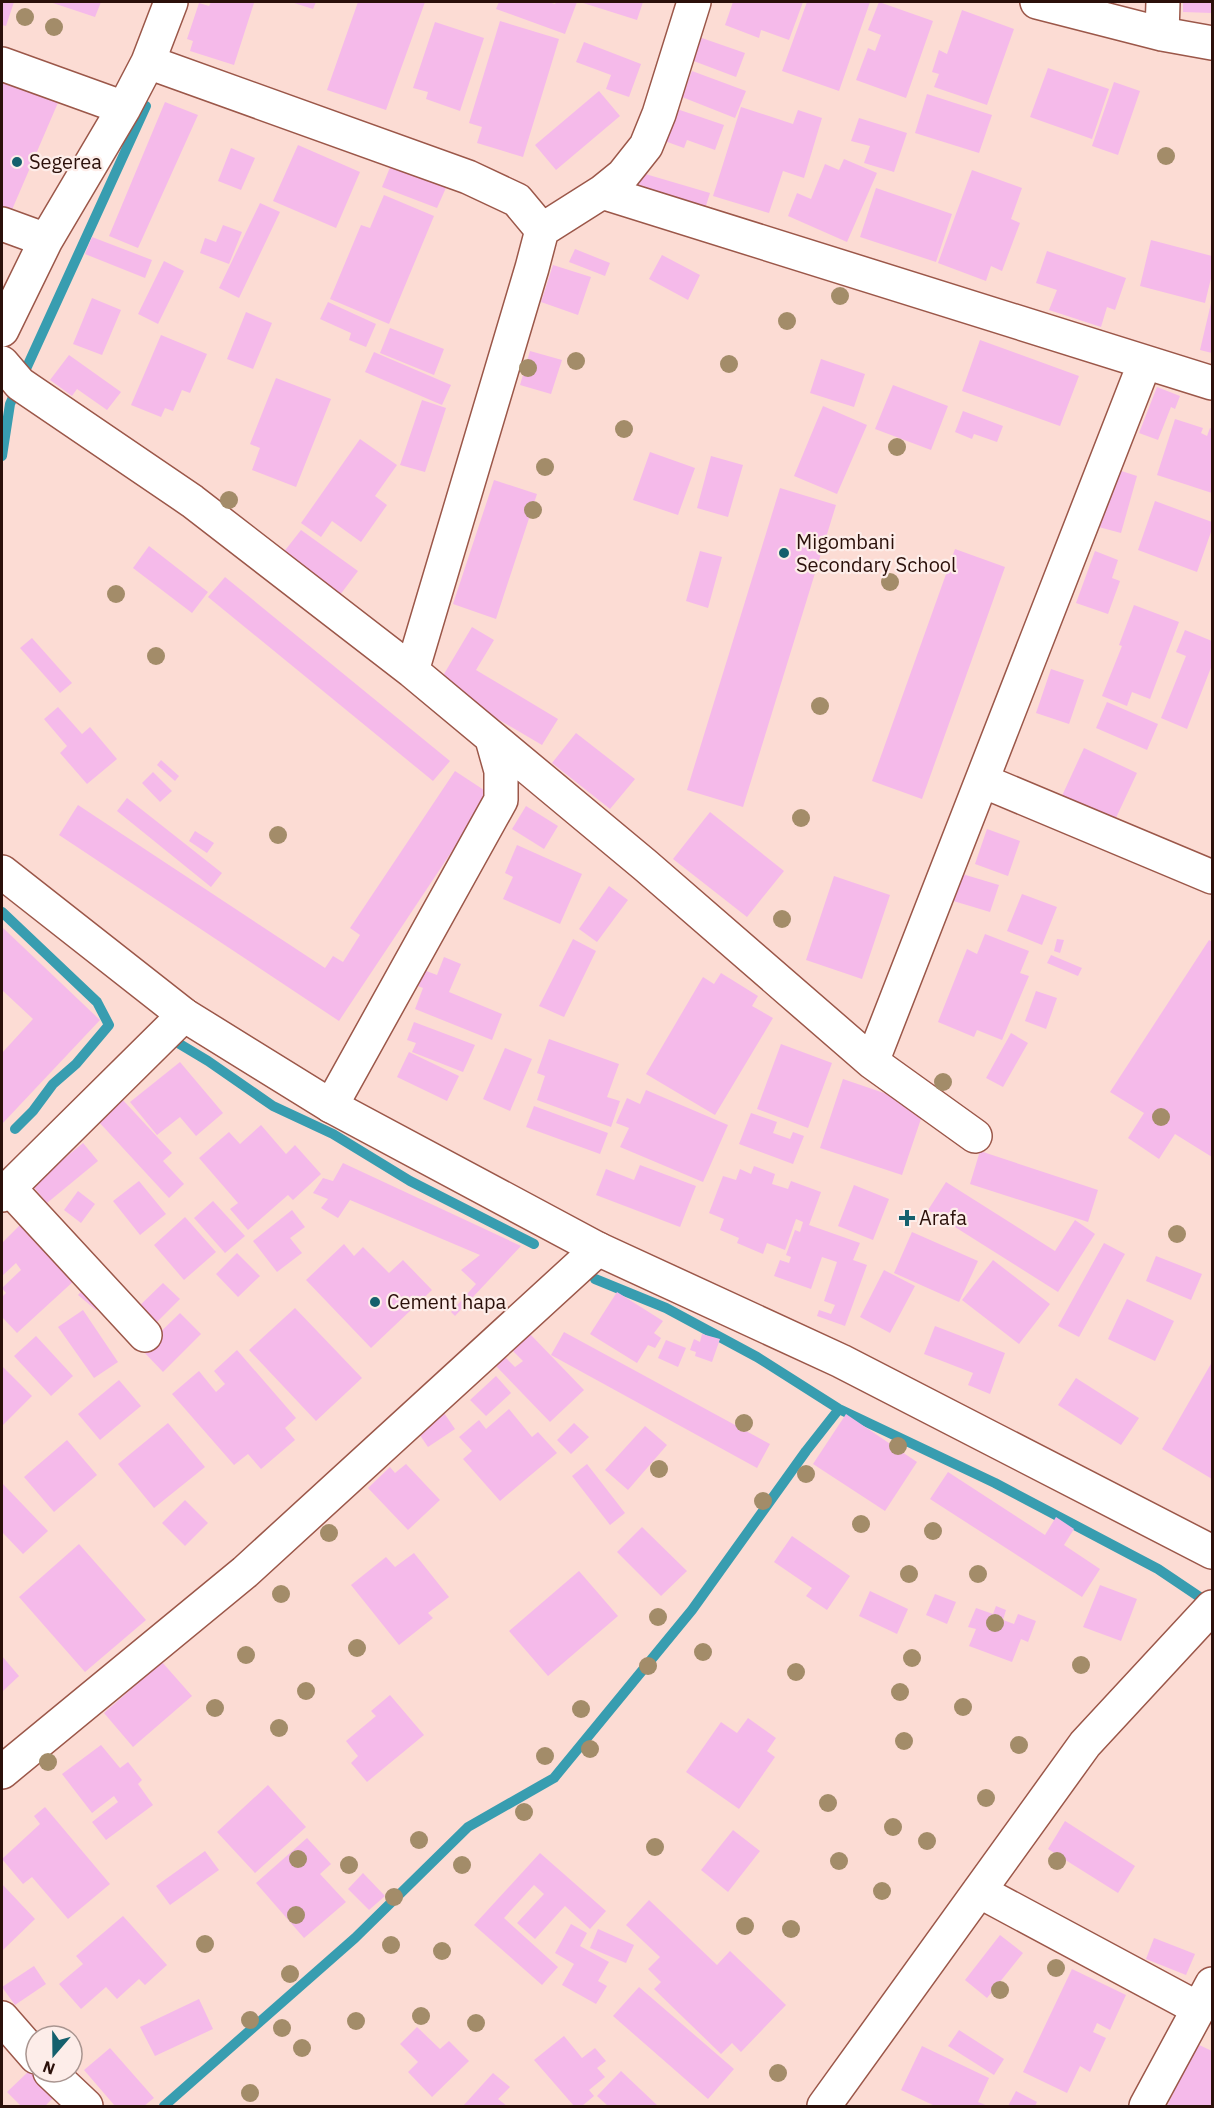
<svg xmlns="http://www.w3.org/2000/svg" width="1214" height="2108" viewBox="0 0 1214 2108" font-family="'IBM Plex Sans',sans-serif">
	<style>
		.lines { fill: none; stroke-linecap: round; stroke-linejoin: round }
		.stream { stroke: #389db0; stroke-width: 10 }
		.building { fill: #f5baea }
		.minor-casing { stroke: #9b5749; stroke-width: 36 }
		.major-casing { stroke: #9b5749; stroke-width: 36 }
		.minor { stroke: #fff; stroke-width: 33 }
		.major { stroke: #fff; stroke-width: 33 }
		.tree { fill: #a38c69 }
		.poi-dot { fill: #15606d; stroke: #fdede9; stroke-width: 2 }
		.labels { text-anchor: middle; stroke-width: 4.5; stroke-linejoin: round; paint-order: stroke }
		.poi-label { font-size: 20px; fill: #2b100a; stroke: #fdede9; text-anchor: start }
	</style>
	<rect width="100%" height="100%" fill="#fcdcd4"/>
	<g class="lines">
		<path class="stream" d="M2,456L10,404L146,106L132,101
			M2,912L97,1002L109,1025L76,1064L53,1084L33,1111L15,1129
			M168,1037L208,1061L273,1106L333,1134L410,1181L534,1244
			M595,1279L666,1308L757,1357L839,1409L995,1483L1158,1569L1210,1604
			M164,2106L355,1938L468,1827L554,1778L692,1610L806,1451L839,1409"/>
	</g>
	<path class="building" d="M2,2H14L6,26L2,25Z
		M50,2H101L95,17Z
		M211,2L254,3L234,65L190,51L193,41L187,39L199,3L209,6Z
		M291,2H316L313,9Z
		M358,2H425L386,110L327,90Z
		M499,2H548L555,4L556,2H577L565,34L496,9Z
		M580,2H643L637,20Z
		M733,2H803L789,40L761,30L759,38L725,25Z
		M807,2H870L839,91L782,71Z
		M879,2L933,21L906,98L856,80L868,48L875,51L881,35L868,30Z
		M1183,2H1212V13L1183,12Z
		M962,10L1014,29L987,105L934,87L939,74L932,72L939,50L947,54Z
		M500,21L559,39L523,157L477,143L482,127L469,123Z
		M435,22L484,38L460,111L426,99L428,92L413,88Z
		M699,37L745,53L736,77L691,60Z
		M584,42L641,64L629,97L606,89L611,75L576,62Z
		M1048,68L1109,89L1092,139L1030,117Z
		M2,69L63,91L2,233Z
		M692,71L746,91L735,118L682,97Z
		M1114,82L1140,91L1118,155L1092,146Z
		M599,91L620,116L556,170L535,145Z
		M927,94L992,115L979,153L915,133Z
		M165,102L198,115L138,248L109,236Z
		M671,107L724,125L715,150L687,140L684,148L659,139Z
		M741,107L793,124L798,110L822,118L804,178L783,171L769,213L713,196Z
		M859,118L907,133L894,172L864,163L870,146L851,141Z
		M298,145L360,172L336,228L273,201Z
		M231,148L255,158L241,190L218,181Z
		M844,159L877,173L847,242L788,216L797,193L811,199L825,164L839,170Z
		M393,160L449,181L437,208L382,187Z
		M972,170L1022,188L1011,219L1020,223L1002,271L991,266L986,281L938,263Z
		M642,173L710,193L703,215L635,195Z
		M876,188L952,214L936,262L860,237Z
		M384,195L434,216L389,324L330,299L361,225L370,228Z
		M260,203L280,212L239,298L219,288Z
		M223,225L242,232L229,264L200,253L205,238L216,242Z
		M92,237L152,260L145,278L85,254Z
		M1151,240L1212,256V274L1205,303L1140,286Z
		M575,249L610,263L605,276L569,262Z
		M1047,251L1126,278L1115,310L1107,307L1101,327L1049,310L1057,290L1036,283Z
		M662,255L700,275L688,300L649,279Z
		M164,261L184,271L158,324L138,314Z
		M553,265L591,277L578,315L541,302Z
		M92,298L121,310L102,355L73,344Z
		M1212,299V353L1200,350Z
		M328,302L376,324L366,347L349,340L351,333L320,319Z
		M246,312L272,323L253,369L227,359Z
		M390,328L444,349L434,375L380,353Z
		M161,335L207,354L190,393L182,390L173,411L165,408L161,417L131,405Z
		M980,340L1079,376L1060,426L962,391Z
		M530,351L562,360L551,394L520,385Z
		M374,352L451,385L442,405L365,372Z
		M69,355L121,392L107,410L77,389L72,396L50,380Z
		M821,359L865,374L854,407L810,393Z
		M276,378L331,399L296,487L252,470L260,448L250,444Z
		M893,385L948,406L931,450L875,429Z
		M1157,387L1180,396L1175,409L1171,407L1158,440L1139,433Z
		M422,400L446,408L425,472L400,465Z
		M823,406L867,425L837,494L794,476Z
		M963,411L1003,426L997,442L974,434L972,439L955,432Z
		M1175,419L1203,428L1201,433L1207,436L1210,428L1212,429V493L1157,475Z
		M360,439L397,465L375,496L387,505L361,542L332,521L321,537L301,523Z
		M650,452L695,468L678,515L633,500Z
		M711,456L743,465L728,517L697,508Z
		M1112,468L1137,476L1121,533L1091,525Z
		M494,480L537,494L496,619L453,604Z
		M780,488L836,505L743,807L687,790Z
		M1155,501L1212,522V529L1197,572L1138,550Z
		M301,530L358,571L340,595L283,553Z
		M149,546L208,592L192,613L133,568Z
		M955,549L1005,567L922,799L872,781Z
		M700,551L722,557L708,608L686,601Z
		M1095,551L1118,560L1112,578L1120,581L1108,614L1076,603Z
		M225,577L450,761L433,781L208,597Z
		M1134,605L1179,622L1150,699L1132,692L1127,706L1102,696L1122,646L1119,645Z
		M472,627L494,640L476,670L558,719L542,745L438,684Z
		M1185,630L1212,641V665L1187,729L1161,718L1186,656L1176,652Z
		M32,638L72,683L60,693L20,648Z
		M1051,669L1084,680L1069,724L1036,713Z
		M1107,702L1158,724L1147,750L1096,728Z
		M58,707L82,734L90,727L117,759L87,784L60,753L67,746L44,719Z
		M576,733L635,779L610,809L552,763Z
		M1084,748L1137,773L1114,822L1061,798Z
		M161,760L179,776L175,781L157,765Z
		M455,771L490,794L339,1021L59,835L78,805L325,968L333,956L343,962L360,935L350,928Z
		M153,772L172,791L160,802L142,783Z
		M127,798L222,873L211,887L117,811Z
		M526,806L558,826L544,849L512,829Z
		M710,812L784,871L747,917L673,859Z
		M987,829L1020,841L1008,876L975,864Z
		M195,831L214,843L207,853L189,841Z
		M517,845L582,874L560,924L503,899L513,877L505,873Z
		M959,873L999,885L990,912L950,900Z
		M834,876L890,895L862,979L806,960Z
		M609,886L628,900L597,942L579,929Z
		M1022,894L1057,907L1042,945L1007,931Z
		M2,927L100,1020L2,1124V1053L33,1019L2,990Z
		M985,934L1029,951L1020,973L1029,976L1002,1040L977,1030L974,1037L938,1022L967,949L977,954Z
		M573,939L596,951L564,1017L539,1006Z
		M1057,939L1064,940L1060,953L1054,951Z
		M1209,940L1212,942V1157L1175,1134L1159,1159L1128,1138L1144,1113L1110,1092Z
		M1051,955L1082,968L1078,976L1047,963Z
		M444,957L461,964L449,992L502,1014L492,1040L415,1009L423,988L415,985L421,969L437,975Z
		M721,973L758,996L752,1006L773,1018L715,1115L646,1074L703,977L714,984Z
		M1036,991L1057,998L1046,1029L1025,1021Z
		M414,1022L475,1045L463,1072L412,1052L416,1043L407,1040Z
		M1011,1033L1028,1043L1003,1087L986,1078Z
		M549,1039L619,1064L607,1097L620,1101L611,1127L537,1100L545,1076L537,1073Z
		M781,1044L832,1063L808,1128L757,1109Z
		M505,1048L532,1059L510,1111L483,1099Z
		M409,1052L459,1076L447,1101L397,1077Z
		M180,1062L223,1113L196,1136L180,1117L157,1135L130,1102Z
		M843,1079L925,1107L902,1175L820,1148Z
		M646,1090L728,1125L703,1182L620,1147L629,1128L616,1123L627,1098L640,1104Z
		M122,1099L172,1153L163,1161L184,1184L169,1198L98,1121Z
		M534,1106L608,1133L600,1154L526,1127Z
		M751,1113L777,1122L773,1133L790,1139L793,1132L804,1136L793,1164L739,1144Z
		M261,1125L286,1154L295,1145L321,1174L293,1200L288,1195L248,1230L230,1209L238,1203L199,1158L229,1132L240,1144Z
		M83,1143L98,1161L47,1203L32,1185Z
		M980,1151L1098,1190L1088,1222L970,1184Z
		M343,1163L521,1246L455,1316L451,1312L476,1284L461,1270L480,1255L350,1200L338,1218L321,1208L328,1199L313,1193L323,1178L333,1181Z
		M640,1165L696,1186L680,1227L596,1195L606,1169L634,1180Z
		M754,1166L775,1174L772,1184L788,1189L791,1181L821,1192L809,1225L860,1243L853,1260L867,1265L845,1326L817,1316L819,1310L831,1314L835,1305L824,1301L837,1262L822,1257L811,1289L774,1276L780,1260L789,1263L791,1257L786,1255L795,1230L800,1232L803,1222L796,1219L785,1250L767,1243L763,1254L737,1243L739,1238L720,1230L724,1219L709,1213L723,1176L736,1180L740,1169L751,1174Z
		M139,1181L166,1214L140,1235L113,1201Z
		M946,1182L1055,1251L1075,1220L1095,1234L1058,1292L928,1210Z
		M854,1185L889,1199L873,1240L838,1226Z
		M78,1191L95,1204L81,1223L64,1210Z
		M213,1201L245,1236L225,1253L194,1218Z
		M292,1210L305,1227L290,1238L302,1253L277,1272L253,1241Z
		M185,1217L216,1252L184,1280L154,1245Z
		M23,1222L76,1279L17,1333L2,1317V1297L6,1293L2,1288L21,1270L16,1263L2,1276V1243Z
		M912,1232L978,1261L959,1302L894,1273Z
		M1104,1243L1125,1254L1079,1337L1058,1326Z
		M344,1244L354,1256L363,1247L389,1273L403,1260L432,1290L371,1348L306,1280Z
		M237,1253L260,1276L238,1297L216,1274Z
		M1156,1256L1202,1274L1191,1300L1146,1281Z
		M993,1260L1050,1304L1019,1344L962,1300Z
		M884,1270L915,1286L890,1333L860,1317Z
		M163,1283L180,1299L150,1329L133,1312Z
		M88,1284L105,1298L96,1310L78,1295Z
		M617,1292L663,1321L654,1333L661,1338L655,1348L648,1345L637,1363L590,1334Z
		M1127,1299L1174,1321L1155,1361L1108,1339Z
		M295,1308L362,1378L316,1421L249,1350Z
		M83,1310L118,1362L94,1378L58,1327Z
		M180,1313L201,1334L163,1372L142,1350Z
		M935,1326L1005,1353L990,1394L968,1385L973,1373L924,1354Z
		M564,1332L770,1444L757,1468L551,1355Z
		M530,1334L584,1390L550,1422L496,1366L505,1357L515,1367L523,1361L513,1351Z
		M702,1334L720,1339L712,1362L695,1356L696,1352L690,1350L694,1339L700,1342Z
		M36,1336L73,1376L51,1396L14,1356Z
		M666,1340L686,1348L678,1367L658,1358Z
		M237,1350L296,1418L285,1428L295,1440L261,1469L248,1454L234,1465L172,1394L199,1371L216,1392L225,1384L214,1371Z
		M1212,1362V1479L1162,1449Z
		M2,1366L32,1396L2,1426Z
		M496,1376L511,1393L486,1416L470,1400Z
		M1076,1378L1139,1418L1121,1445L1058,1405Z
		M119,1380L141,1406L100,1440L78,1414Z
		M509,1409L532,1437L538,1432L557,1453L500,1501L463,1459L472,1451L459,1437L479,1420L486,1429Z
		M442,1410L455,1429L428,1447L415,1428Z
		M846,1414L917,1462L885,1511L813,1464Z
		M168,1423L205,1467L154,1508L118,1464Z
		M574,1423L589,1437L571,1454L557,1440Z
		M645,1426L667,1445L628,1490L605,1470Z
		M67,1440L97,1475L54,1512L24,1477Z
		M406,1464L440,1500L408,1530L368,1488L390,1467L395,1473Z
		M587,1464L625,1513L610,1525L572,1476Z
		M948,1472L1045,1535L1056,1517L1074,1529L1064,1545L1100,1569L1082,1597L930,1499Z
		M2,1483L48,1531L23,1554L2,1532Z
		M185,1500L208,1523L185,1546L162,1523Z
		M642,1527L687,1571L661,1596L617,1552Z
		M792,1536L850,1576L827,1610L806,1596L812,1588L774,1562Z
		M79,1544L146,1620L85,1672L19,1597Z
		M414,1553L449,1597L428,1613L433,1618L399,1645L351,1585L386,1557L395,1567Z
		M579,1571L618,1616L548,1676L509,1631Z
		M1100,1585L1137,1599L1121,1641L1083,1627Z
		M870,1591L908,1609L897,1634L859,1616Z
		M935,1594L956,1602L947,1624L926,1615Z
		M996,1606L1006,1610L1003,1620L1014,1624L1018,1614L1036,1621L1028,1642L1021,1639L1012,1662L969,1646L976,1629L968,1627L976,1608L993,1614Z
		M2,1656L19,1676L2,1692Z
		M162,1662L192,1696L133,1747L104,1713Z
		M390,1695L424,1735L367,1782L351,1763L358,1756L346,1741L376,1716L371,1711Z
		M748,1718L776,1738L767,1751L775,1757L739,1809L686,1772L721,1722L737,1733Z
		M101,1745L120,1768L128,1762L142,1780L138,1784L153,1805L106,1840L92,1822L118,1802L114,1796L92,1813L62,1774Z
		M268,1785L306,1827L255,1873L217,1832Z
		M45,1807L110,1884L68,1919L32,1877L23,1884L2,1859L40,1824L34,1816Z
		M1065,1821L1135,1866L1118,1893L1048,1849Z
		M733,1830L760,1851L728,1892L701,1870Z
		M307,1838L331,1864L320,1874L346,1902L304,1938L256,1883Z
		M205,1851L219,1870L170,1905L156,1886Z
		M540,1853L606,1911L590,1929L565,1906L535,1939L517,1923L544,1894L534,1885L504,1918L558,1967L542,1985L474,1925Z
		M363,1873L385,1896L369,1910L348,1889Z
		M2,1884L35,1919L2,1951Z
		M649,1900L717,1965L730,1951L786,2005L741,2052L732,2043L721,2054L654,1989L661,1982L648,1969L660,1957L626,1925Z
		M123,1916L167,1965L145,1985L139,1979L117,1999L106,1987L81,2009L59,1984L83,1964L76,1956Z
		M571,1924L587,1933L580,1946L609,1962L598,1981L607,1986L596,2004L562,1985L574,1964L555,1953Z
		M598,1929L634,1945L626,1963L590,1948Z
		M1000,1935L1023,1953L987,1998L965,1980Z
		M1154,1938L1195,1954L1186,1975L1146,1959Z
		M34,1966L46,1984L15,2005L2,1987Z
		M1072,1969L1126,1995L1110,2030L1097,2023L1093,2032L1106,2038L1090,2072L1080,2066L1067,2093L1023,2072Z
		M639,1987L734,2069L708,2099L613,2016Z
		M199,1999L213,2029L155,2056L140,2027Z
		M417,2027L440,2049L449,2041L469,2061L432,2097L408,2072L418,2062L400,2044Z
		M959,2030L1004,2059L994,2075L948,2046Z
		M564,2036L582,2058L595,2048L606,2061L597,2068L605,2077L589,2090L594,2096L582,2106H574L534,2060Z
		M1197,2044L1212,2051V2106H1167Z
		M922,2046L989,2078L978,2102L988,2106H935L901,2090Z
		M110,2048L154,2098L144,2106H115L84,2070Z
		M30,2070L55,2096L45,2106H21L7,2092Z
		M621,2071L658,2106H608L597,2096Z
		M493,2073L510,2087L498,2099L507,2106H463Z
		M1016,2091L1037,2102L1035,2106H1008Z"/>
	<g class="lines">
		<defs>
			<path id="minor" d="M1037,2L1162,34L1212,43
				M1162,34L1163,2
				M148,62L468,177L517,200L542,230L532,268L412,671
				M2,64L124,108
				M602,192L1212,383
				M2,224L46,240
				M542,230L602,192L623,175L646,146L659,114L694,2
				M2,330L46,240L124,108L148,62L171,2
				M2,363L20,384L192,501L412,671L645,865L872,1062L975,1136
				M983,781L1212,877
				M872,1062L1145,362
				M331,1106L501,800V771L492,739
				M9,1188L145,1335
				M2,1195L184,1015
				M2,1772L245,1572L598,1249
				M979,1891L1199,2009
				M2,2018L36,2057
				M50,2072L86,2106
				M824,2106L1085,1744L1212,1607
				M1146,2106L1212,1984"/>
			<path id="major" d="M2,872L184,1015L331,1106L598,1249L841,1361L1212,1552"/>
		</defs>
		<use href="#minor" class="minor-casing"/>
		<use href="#major" class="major-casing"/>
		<use href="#minor" class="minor"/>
		<use href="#major" class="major"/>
	</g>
	<g class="tree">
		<circle cx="25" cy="17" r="9"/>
		<circle cx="54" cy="27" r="9"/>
		<circle cx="1166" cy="156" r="9"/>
		<circle cx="840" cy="296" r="9"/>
		<circle cx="787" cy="321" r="9"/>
		<circle cx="576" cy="361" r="9"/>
		<circle cx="729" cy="364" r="9"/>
		<circle cx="528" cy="368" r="9"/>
		<circle cx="624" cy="429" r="9"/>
		<circle cx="897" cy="447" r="9"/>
		<circle cx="545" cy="467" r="9"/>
		<circle cx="229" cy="500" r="9"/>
		<circle cx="533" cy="510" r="9"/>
		<circle cx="890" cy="582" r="9"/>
		<circle cx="116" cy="594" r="9"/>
		<circle cx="156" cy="656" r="9"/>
		<circle cx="820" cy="706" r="9"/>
		<circle cx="801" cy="818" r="9"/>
		<circle cx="278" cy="835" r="9"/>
		<circle cx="782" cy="919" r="9"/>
		<circle cx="943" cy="1082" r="9"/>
		<circle cx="1161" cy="1117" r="9"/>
		<circle cx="1177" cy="1234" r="9"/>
		<circle cx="744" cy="1423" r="9"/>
		<circle cx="898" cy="1446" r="9"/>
		<circle cx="659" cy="1469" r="9"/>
		<circle cx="806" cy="1474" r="9"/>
		<circle cx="763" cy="1501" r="9"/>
		<circle cx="861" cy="1524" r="9"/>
		<circle cx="933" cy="1531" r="9"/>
		<circle cx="329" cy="1533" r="9"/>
		<circle cx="909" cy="1574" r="9"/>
		<circle cx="978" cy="1574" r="9"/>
		<circle cx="281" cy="1594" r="9"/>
		<circle cx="658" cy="1617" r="9"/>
		<circle cx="995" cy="1623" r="9"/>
		<circle cx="357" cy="1648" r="9"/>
		<circle cx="703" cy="1652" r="9"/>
		<circle cx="246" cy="1655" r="9"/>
		<circle cx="912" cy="1658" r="9"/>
		<circle cx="1081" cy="1665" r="9"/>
		<circle cx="648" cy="1666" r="9"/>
		<circle cx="796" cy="1672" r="9"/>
		<circle cx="306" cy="1691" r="9"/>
		<circle cx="900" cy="1692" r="9"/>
		<circle cx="963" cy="1707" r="9"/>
		<circle cx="215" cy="1708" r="9"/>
		<circle cx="581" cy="1709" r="9"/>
		<circle cx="279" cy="1728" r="9"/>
		<circle cx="904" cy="1741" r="9"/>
		<circle cx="1019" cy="1745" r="9"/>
		<circle cx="590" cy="1749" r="9"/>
		<circle cx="545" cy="1756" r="9"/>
		<circle cx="48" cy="1762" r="9"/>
		<circle cx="986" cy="1798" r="9"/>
		<circle cx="828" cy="1803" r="9"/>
		<circle cx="524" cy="1812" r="9"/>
		<circle cx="893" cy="1827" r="9"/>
		<circle cx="419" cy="1840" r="9"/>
		<circle cx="927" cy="1841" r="9"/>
		<circle cx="655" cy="1847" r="9"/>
		<circle cx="298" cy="1859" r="9"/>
		<circle cx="839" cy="1861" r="9"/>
		<circle cx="1057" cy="1861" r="9"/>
		<circle cx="349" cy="1865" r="9"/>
		<circle cx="462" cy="1865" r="9"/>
		<circle cx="882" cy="1891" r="9"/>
		<circle cx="394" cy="1897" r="9"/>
		<circle cx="296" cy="1915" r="9"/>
		<circle cx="745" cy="1926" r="9"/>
		<circle cx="791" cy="1929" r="9"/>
		<circle cx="205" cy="1944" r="9"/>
		<circle cx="391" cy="1945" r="9"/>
		<circle cx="442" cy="1951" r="9"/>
		<circle cx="1056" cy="1968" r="9"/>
		<circle cx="290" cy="1974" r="9"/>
		<circle cx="1000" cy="1990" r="9"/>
		<circle cx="421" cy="2016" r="9"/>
		<circle cx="250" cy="2020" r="9"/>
		<circle cx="356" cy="2021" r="9"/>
		<circle cx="476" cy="2023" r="9"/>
		<circle cx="282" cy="2028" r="9"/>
		<circle cx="302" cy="2048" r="9"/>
		<circle cx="778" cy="2073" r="9"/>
		<circle cx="250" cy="2093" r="9"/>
	</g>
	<g class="poi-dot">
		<circle cx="17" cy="162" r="6"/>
		<circle cx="784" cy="553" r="6"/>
		<path d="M904 1209h6v6h6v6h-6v6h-6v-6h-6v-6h6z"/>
		<circle cx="375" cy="1302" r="6"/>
	</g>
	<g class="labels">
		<g class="poi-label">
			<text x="29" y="169">Segerea</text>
			<text x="796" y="549">Migombani<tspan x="796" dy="23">Secondary School</tspan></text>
			<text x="919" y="1225">Arafa</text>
			<text x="387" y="1309">Cement hapa</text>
		</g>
	</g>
	<rect width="1214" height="2108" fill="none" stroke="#2b100a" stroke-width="6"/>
	<g transform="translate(54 2054) rotate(200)"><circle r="28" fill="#fdede9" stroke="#a99590" stroke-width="1.5"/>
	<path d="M0-4.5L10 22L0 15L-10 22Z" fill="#15606d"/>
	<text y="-9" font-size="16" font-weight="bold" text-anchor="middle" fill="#2b100a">N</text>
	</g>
</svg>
